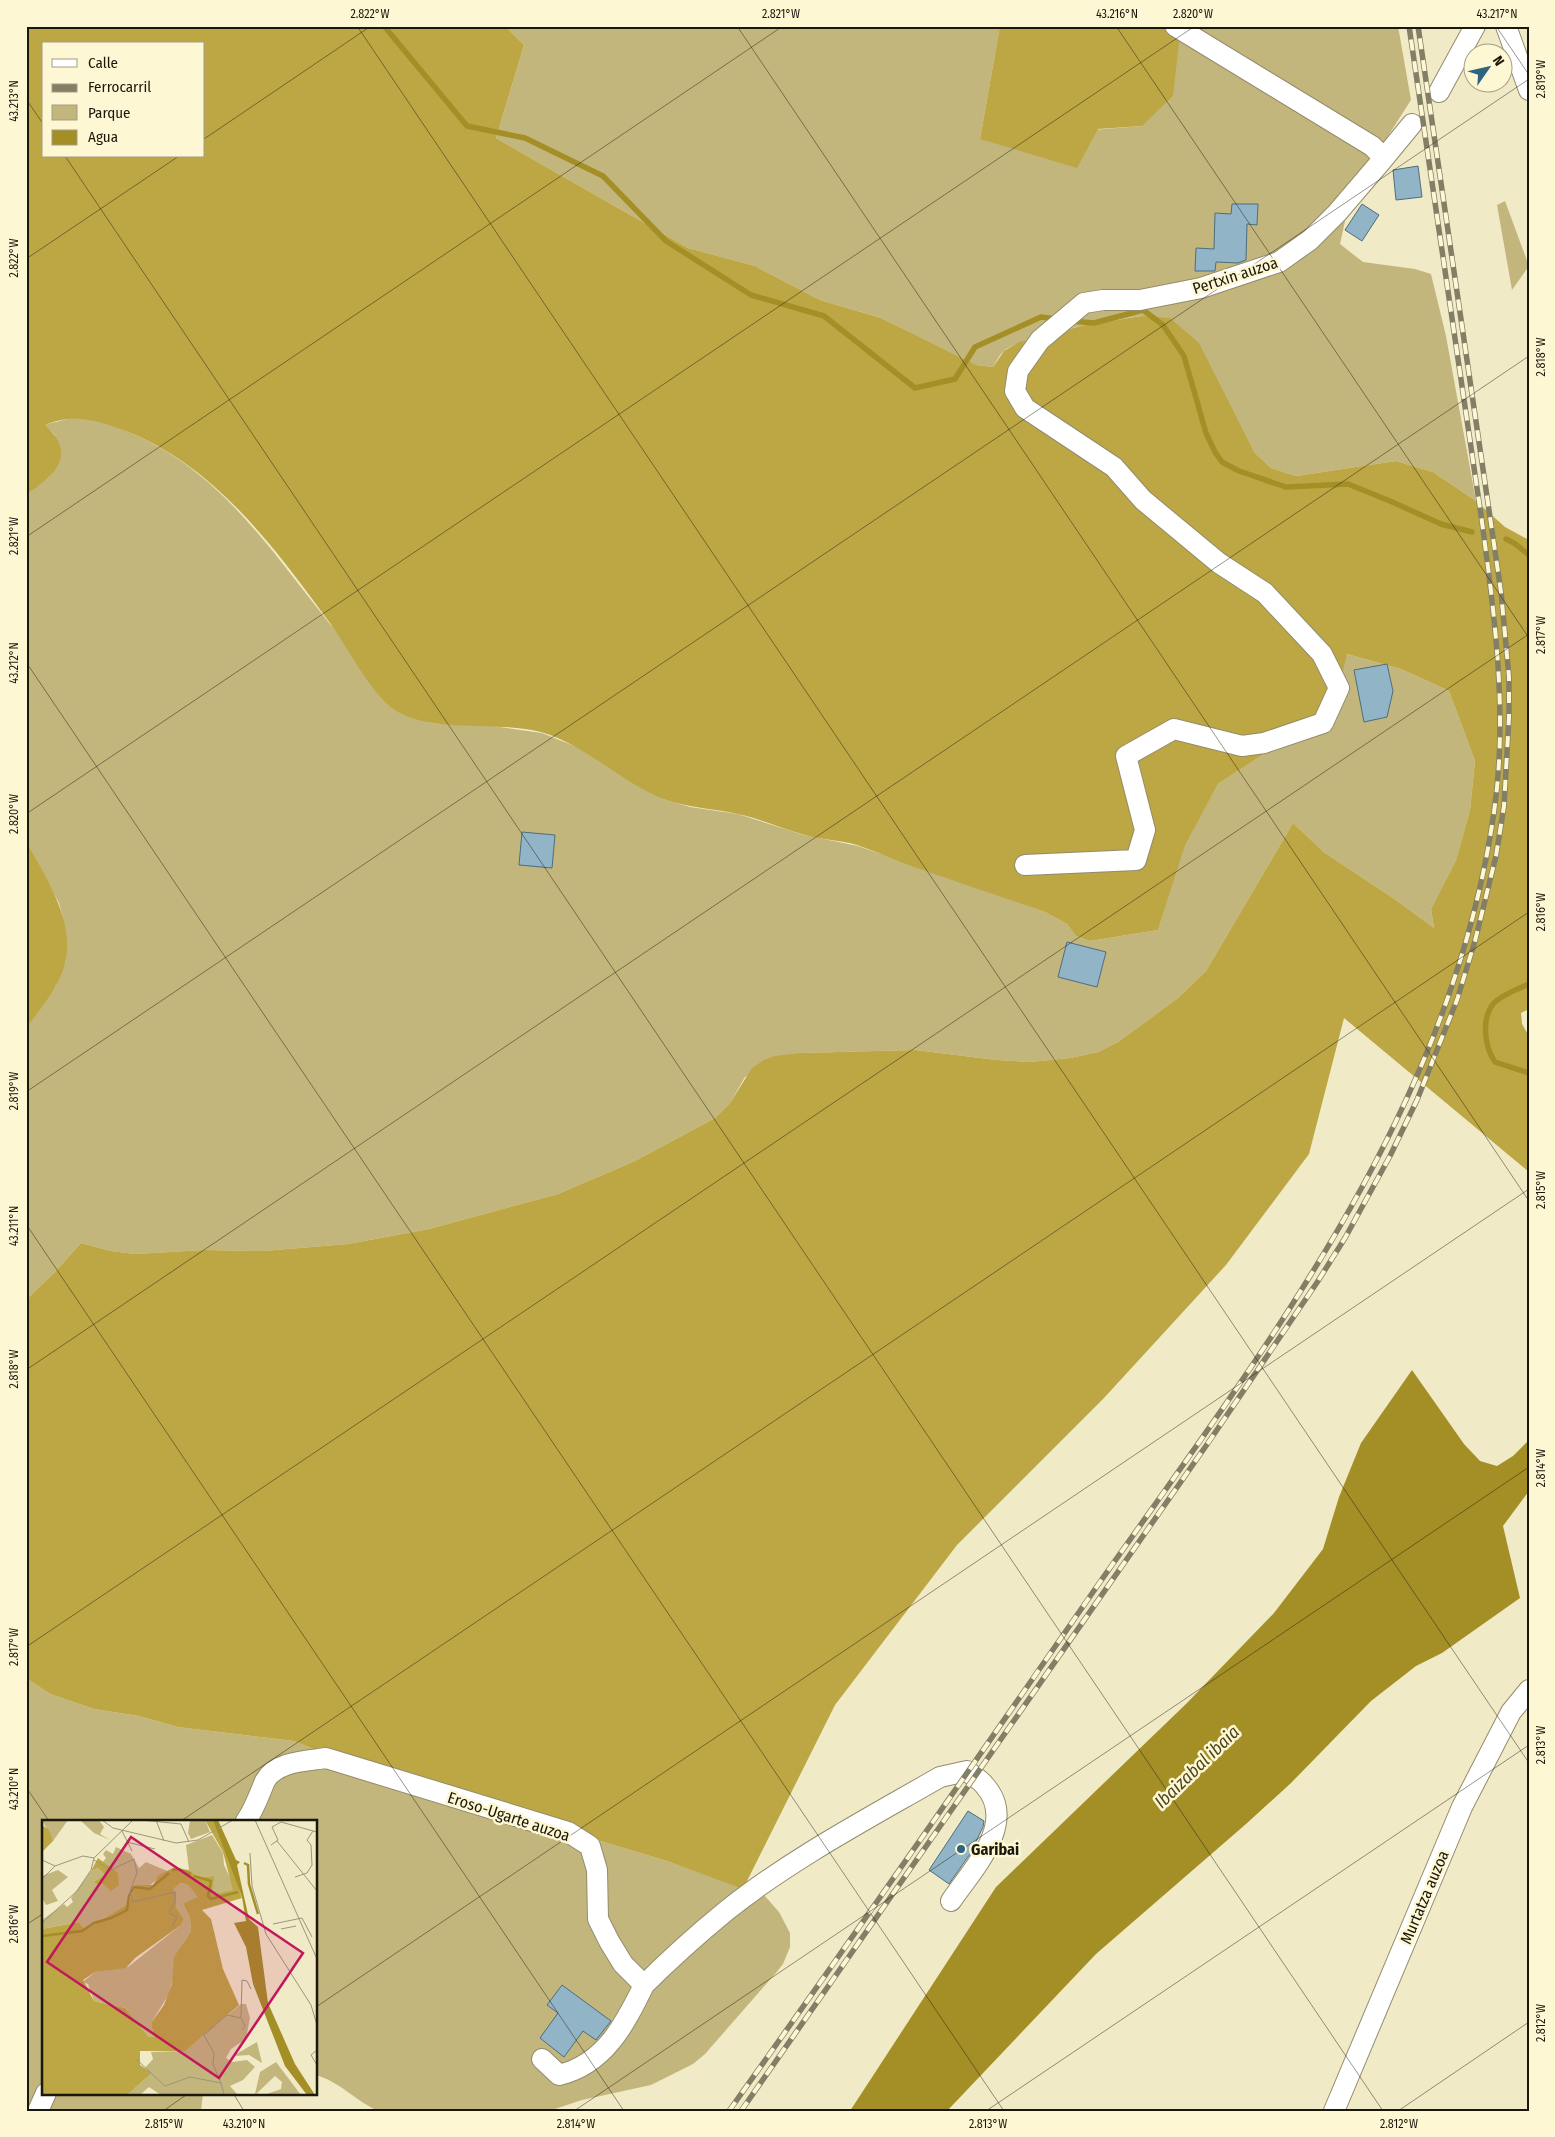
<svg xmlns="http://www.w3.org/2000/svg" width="1555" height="2137" viewBox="0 0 1555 2137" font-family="'Fira Sans Condensed',sans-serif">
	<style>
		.green { fill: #c3b67d }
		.forest { fill: #bca744; fill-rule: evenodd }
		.water { fill: #a48f27 }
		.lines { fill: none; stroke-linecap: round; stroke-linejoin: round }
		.stream { stroke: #a48f27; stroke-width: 5.5 }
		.building { fill: #92b4c7; stroke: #4d6d7e }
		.minor-casing { stroke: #938c6c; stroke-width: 22 }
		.minor { stroke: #fff; stroke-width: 20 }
		.rail-casing { stroke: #837f67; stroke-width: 5.5 }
		.rail { stroke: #fef7d4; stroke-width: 4; stroke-dasharray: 11; stroke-linecap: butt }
		.ticks { fill: none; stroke: #1a170b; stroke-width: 1; stroke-opacity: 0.45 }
		.poi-dot { fill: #2e647f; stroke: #fef7d4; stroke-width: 2 }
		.labels { text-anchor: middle; stroke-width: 5; stroke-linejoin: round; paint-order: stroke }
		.street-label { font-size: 16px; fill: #1a170b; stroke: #fef7d4 }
		.poi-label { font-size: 16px; font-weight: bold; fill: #1a170b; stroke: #fef7d4; text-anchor: start }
		.water-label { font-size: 18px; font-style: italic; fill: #4d441b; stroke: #fef7d4 }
		.inset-river { fill: none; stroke: #a48f27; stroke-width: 2.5 }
		.inset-road { fill: none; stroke: #9b967c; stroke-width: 1 }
		.view { fill: #c2185b; fill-opacity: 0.15; stroke: #c2185b; stroke-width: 2.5 }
		.inset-edge { fill: none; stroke: #1a170b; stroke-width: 2.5 }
		.neatline { fill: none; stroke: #1a170b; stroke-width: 2 }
		.ticks-label { font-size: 12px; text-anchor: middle; fill: #1a170b }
	</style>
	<rect width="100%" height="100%" fill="#f1eac7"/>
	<path class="green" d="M505,26H1000L980,139L1142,126L1173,26H1398L1411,100L1351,194L1340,244L1363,262L1415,269L1431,274L1446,336L1476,501L1433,472L1396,461L1296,476L1271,468L1254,452L1142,316C1113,320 1023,334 1004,351C999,355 996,362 993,367L975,365L881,318L820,300L755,266L688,248L496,138L524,45Z
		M1505,201L1529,266L1512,290L1497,205Z
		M71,418C93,418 113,425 133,434C222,473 271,551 330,624C340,636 352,646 363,656C385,679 408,701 431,723L493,726L542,733L579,748L639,786L666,800L690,807L738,814L804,835L858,846L1045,912L1067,924L1076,936L1090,941L1158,930L1184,845L1218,784L1264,754L1263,740L1347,654L1401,669L1449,691L1475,761L1470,810L1456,862L1431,909L1434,928L1396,900L1325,853L1293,823L1206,971L1178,998L1118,1042L1098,1052L1070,1058L1030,1062L997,1060L915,1050L801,1053L745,1077L730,1103L715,1118L635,1161L558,1194L429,1229L348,1244L263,1251L205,1250L135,1254L111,1251L81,1243L55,1272L26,1300V1028L56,985L66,960V952L63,918L59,903L26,841V495L49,477L55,435L44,425Z
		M26,1678L50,1694L94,1709L139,1716L178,1727L294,1741L363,1770L667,1861L764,1895L779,1912L790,1933V1947L783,1964L775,1974L705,2054L693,2064L651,2085L582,2100L549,2111H378C356,2101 340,2082 316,2075V1821H44V2093H203L201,2111H26Z"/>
	<path class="forest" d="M26,26H505L524,45L496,138L688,248L755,266L820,300L881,318L976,365L993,367L1004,351L1019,342L1085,325L1142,316L1170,318L1199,343L1254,452L1271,468L1296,476L1396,461L1433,472L1476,501L1505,527L1529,540V1009L1521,1013L1522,1024L1529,1036V1172L1344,1018L1309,1154L1226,1265L1104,1398L957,1545L835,1705L743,1889L667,1861L363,1770L294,1741L178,1727L139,1716L94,1709L50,1694L26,1678V1300L55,1272L81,1243L111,1251L135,1254L205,1250L263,1251L348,1244L429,1229L558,1194L635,1161L715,1118L730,1103L752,1068L764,1060L775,1056L801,1053L915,1050L997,1060L1030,1062L1070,1058L1098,1052L1118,1042L1178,998L1206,971L1293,823L1325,853L1396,900L1434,928L1431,909L1456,861L1470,810L1475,761L1449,691L1401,669L1347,654L1335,705L1264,740V754L1218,784L1185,845L1158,930L1090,941L1076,936L1067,924L1045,912C1002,897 960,883 917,868C897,861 877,852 857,845C840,840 822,840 805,835C783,829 761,819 738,814C715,809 692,808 669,801C623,785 589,746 541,732C496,720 428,735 392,708C369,690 348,648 330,623C275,548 214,464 123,430C96,420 73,413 45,425C48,428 52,432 55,436C74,463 45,481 26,495ZM44,44H204V156H44Z
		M1000,26H1173L1179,43L1173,96L1142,126L1098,129L1077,168L980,139Z
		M26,841C47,880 80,927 62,973C53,994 39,1011 26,1028Z"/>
	<path class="water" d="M1412,1370L1464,1444L1480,1461L1497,1466L1513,1456L1529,1440V1491L1503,1526L1520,1598L1442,1653L1416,1666L1371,1701L1291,1783L1246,1824L1096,1954L947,2111H850L996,1887L1187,1703L1274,1613L1323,1549L1339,1497L1361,1443Z"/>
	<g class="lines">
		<path class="stream" d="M384,26L467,126L525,138L603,176L666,241L751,295L824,316L915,388L955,379L975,347L1041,317L1057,319
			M1071,321L1094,323L1143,310L1163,325L1184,356L1206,433L1215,452L1222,462L1239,471L1286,487L1348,484L1390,501L1441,524L1472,532
			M1506,539L1514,543L1529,555
			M1529,984C1521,987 1499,997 1494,1003C1481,1018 1484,1046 1495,1062L1529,1073"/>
	</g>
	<path class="building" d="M1418,166L1422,197L1396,200L1393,170Z
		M1232,204H1258L1257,225L1247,224L1246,260L1238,263L1216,262L1215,271H1195L1196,248L1214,249L1215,213L1231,214Z
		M1362,204L1379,215L1362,241L1345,230Z
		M1387,664L1393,691L1387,717L1364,722L1354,670Z
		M522,832L555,835L552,868L519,865Z
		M1067,942L1106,952L1097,987L1058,977Z
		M968,1811L984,1821L983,1827L970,1854L949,1884L929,1870Z
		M562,1985L611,2021L596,2040L583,2031L564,2057L540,2038L558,2013L547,2005Z"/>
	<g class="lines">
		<defs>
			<path id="minor" d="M1506,26L1529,90
				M1439,92L1475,26
				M1384,158L1412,124
				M1025,865L1136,860L1145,830L1126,756L1174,729L1242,746L1264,743L1323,723L1339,688L1322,654L1265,593L1219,563L1143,500L1114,467L1025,408L1015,391L1018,371L1040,340L1084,303L1103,300H1140L1201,288L1279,262L1310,240L1337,213L1384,158L1372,146L1175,26
				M246,1821C255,1808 259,1795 265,1781C276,1761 307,1761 326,1758L568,1832L590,1846L597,1870L598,1919L609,1941L623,1964L644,1985C625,2024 605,2064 559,2075L542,2059
				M644,1985C670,1959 698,1934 726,1911C791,1859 869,1818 940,1777L967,1771C973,1776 981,1780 985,1786C1018,1823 972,1870 951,1901
				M38,2111L46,2093
				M1334,2111L1462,1807L1511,1712L1529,1690"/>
		</defs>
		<use href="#minor" class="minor-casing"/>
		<use href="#minor" class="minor"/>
		<defs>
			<path id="rail" d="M729,2111C854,1936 977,1759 1100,1582C1268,1344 1451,1110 1494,812C1508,716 1495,618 1482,522L1409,26
				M741,2111L1208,1443L1318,1281L1345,1238L1390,1156L1417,1100L1457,1000L1475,941L1496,856L1504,806L1509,717V677L1501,592L1418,26"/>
		</defs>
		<use href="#rail" class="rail-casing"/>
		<use href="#rail" class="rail"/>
	</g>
	<path class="ticks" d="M357,26L1529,1763M737,26L1529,1201M1116,26L1529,638M1496,26L1529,75M26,99L44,125M204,139L371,26M65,156L1383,2111M26,259L179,156M26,537L783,26M26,662L1004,2111M26,814L1195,26M26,1092L1529,79M26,1224L624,2111M26,1370L1529,356M26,1647L1529,634M26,1787L49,1821M181,1821L1529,912M26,1925L44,1913M316,2007L1529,1189M233,2093L244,2111M163,2111L189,2093M574,2111L1529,1467M986,2111L1529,1745M1398,2111L1529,2022"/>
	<circle class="poi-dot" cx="961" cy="1849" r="5"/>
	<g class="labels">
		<g class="street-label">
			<text transform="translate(1235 275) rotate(-18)" y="6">Pertxin auzoa</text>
			<text transform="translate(509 1816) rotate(18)" y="6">Eroso-Ugarte auzoa</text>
			<text transform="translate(1424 1897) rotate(-67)" y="6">Murtatza auzoa</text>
		</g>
		<g class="poi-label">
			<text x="971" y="1855">Garibai</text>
		</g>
		<g class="water-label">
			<text transform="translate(1197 1767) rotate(-44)" y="6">Ibaizabal ibaia</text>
		</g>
	</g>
	<g transform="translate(42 1820)">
		<rect width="275" height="275" fill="#f1eac7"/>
		<path d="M0,0H26L11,21ZM38,0H57L62,7L58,14L68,20L52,13ZM148,0H163L168,12L149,19L146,13ZM170,15L181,33L182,45L191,64V70L174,76L169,75L171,56L157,57L147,50L144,25ZM74,27L89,34L97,48L104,42L125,51L87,83L43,110L37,102L0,109V100L22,84L25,87L31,82L29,78L49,51L56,48L63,55L51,62L57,66L68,49L60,43L64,38L61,34L64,30L71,34ZM16,50L26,57L10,70L16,81L4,85L0,78V56ZM139,63L146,65L157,77L141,83L148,98L149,111L139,126L127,174L109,203L112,217H107L83,188L52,181L46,164L41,162L53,152L86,147L139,105L142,99L134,87L130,69ZM199,184H204L208,198L204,219L189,229L184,238L190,242L205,240L213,247L201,260L188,266L195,274L119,275L107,267L98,275H85L110,253L103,248L111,239L109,232L139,231L147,227ZM215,222L220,243L207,235L191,236ZM234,242L259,275H222L239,269L240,262L233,256L213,275H202L213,274L218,252Z" fill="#c3b67d"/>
		<path d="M163,0H172L179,15L200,78L160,90L169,99L181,149L197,185L143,231H98V245L110,253L85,275H0V109L37,102L43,110L87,83L94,65H111L117,55L131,48L147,50L157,57L172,56L170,75L191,70L181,32ZM139,63L146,65L156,77L141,83L148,98L149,111L132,137L130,164L122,185L109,203L112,217H107L83,188L52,181L41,160L53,152L84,148L93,138L139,105L142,99L134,87V73L131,69ZM0,5L7,10L11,21L0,32ZM56,38L76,53L77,65L69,71L60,63L57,66L51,62L63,55L56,48L49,51Z" fill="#bca744" fill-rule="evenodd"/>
		<path d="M171,0H176L194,40L198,42L195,45L207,99L216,107L226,183L253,244L273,275H265L243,246L211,164L204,127L192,103L204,101L200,77Z" fill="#a48f27"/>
		<path class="inset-river" d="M202,43L206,45L207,64L216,94M130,50L137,49L149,54M152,56L169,61L166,76L169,79L196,72M0,116L40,111L52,103L69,98L85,90L87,76L92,67L108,69L127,53"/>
		<path class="inset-road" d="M60,0L71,8L134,23L156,20L191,0M99,0L139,4M114,0L122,21M213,0L275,139M139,4L147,22M80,11L90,31M235,21L275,71M85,22L113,29M229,25L236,20L230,7L239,2L275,12M208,33L210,66L224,114L269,185L275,205M0,40L13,46L41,36L52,38M52,40L69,50L92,39L95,53L88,71L91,82L133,72V81L127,93L135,97L130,107M253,57L265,53L270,45L269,25L265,20L271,11M0,59L13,46M0,103L35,71L49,50L52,38L91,0M231,104L260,98L270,117M239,109L254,106M199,198L200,160L205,161L209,169M275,230L269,235L275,245M93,238L123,266L148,257L179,263L182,275M179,263L171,244L172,233L162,215L185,195L199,198L203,206L200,210"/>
		<path class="view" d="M89,17L261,133L177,258L5,142Z"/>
		<rect width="275" height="275" class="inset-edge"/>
	</g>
	<rect width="1555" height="2137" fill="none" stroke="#fef7d4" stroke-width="55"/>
	<rect x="42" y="42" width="162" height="115" fill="#fef7d4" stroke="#a39d84"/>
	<rect x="52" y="59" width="25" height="8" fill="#ffffff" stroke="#a39d84"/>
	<text x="88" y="68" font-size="15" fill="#1a170b">Calle</text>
	<rect x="52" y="84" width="25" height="8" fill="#837f67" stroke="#a39d84"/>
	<text x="88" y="92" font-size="15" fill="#1a170b">Ferrocarril</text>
	<rect x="52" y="105" width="25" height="15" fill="#c3b67d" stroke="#a39d84"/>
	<text x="88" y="118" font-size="15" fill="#1a170b">Parque</text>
	<rect x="52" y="130" width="25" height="15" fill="#a48f27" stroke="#a39d84"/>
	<text x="88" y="142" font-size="15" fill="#1a170b">Agua</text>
	<g transform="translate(1488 68) rotate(56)"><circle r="24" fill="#fef7d4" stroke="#a39d84"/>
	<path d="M0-4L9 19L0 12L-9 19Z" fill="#2e647f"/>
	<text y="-8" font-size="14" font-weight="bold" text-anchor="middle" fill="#1a170b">N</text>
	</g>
	<rect x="28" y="28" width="1500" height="2082" class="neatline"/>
	<g class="ticks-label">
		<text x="370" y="18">2.822°W</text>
		<text x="781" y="18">2.821°W</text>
		<text x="1117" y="18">43.216°N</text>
		<text x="1193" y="18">2.820°W</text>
		<text x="1497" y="18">43.217°N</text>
		<text transform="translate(1541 79) rotate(-90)" y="4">2.819°W</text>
		<text transform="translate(14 101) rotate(-90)" y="4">43.213°N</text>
		<text transform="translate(14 258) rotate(-90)" y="4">2.822°W</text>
		<text transform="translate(1541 357) rotate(-90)" y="4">2.818°W</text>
		<text transform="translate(14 536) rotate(-90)" y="4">2.821°W</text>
		<text transform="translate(1541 635) rotate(-90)" y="4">2.817°W</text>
		<text transform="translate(14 663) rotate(-90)" y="4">43.212°N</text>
		<text transform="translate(14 814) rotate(-90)" y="4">2.820°W</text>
		<text transform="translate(1541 912) rotate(-90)" y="4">2.816°W</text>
		<text transform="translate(14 1091) rotate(-90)" y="4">2.819°W</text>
		<text transform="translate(1541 1190) rotate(-90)" y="4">2.815°W</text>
		<text transform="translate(14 1226) rotate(-90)" y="4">43.211°N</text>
		<text transform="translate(14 1369) rotate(-90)" y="4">2.818°W</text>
		<text transform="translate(1541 1468) rotate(-90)" y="4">2.814°W</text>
		<text transform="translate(14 1647) rotate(-90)" y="4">2.817°W</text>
		<text transform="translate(1541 1745) rotate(-90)" y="4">2.813°W</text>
		<text transform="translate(14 1789) rotate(-90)" y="4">43.210°N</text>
		<text transform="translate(14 1924) rotate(-90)" y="4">2.816°W</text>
		<text transform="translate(1541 2023) rotate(-90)" y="4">2.812°W</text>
		<text x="164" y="2128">2.815°W</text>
		<text x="244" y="2128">43.210°N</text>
		<text x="576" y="2128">2.814°W</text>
		<text x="988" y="2128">2.813°W</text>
		<text x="1399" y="2128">2.812°W</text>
	</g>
</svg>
